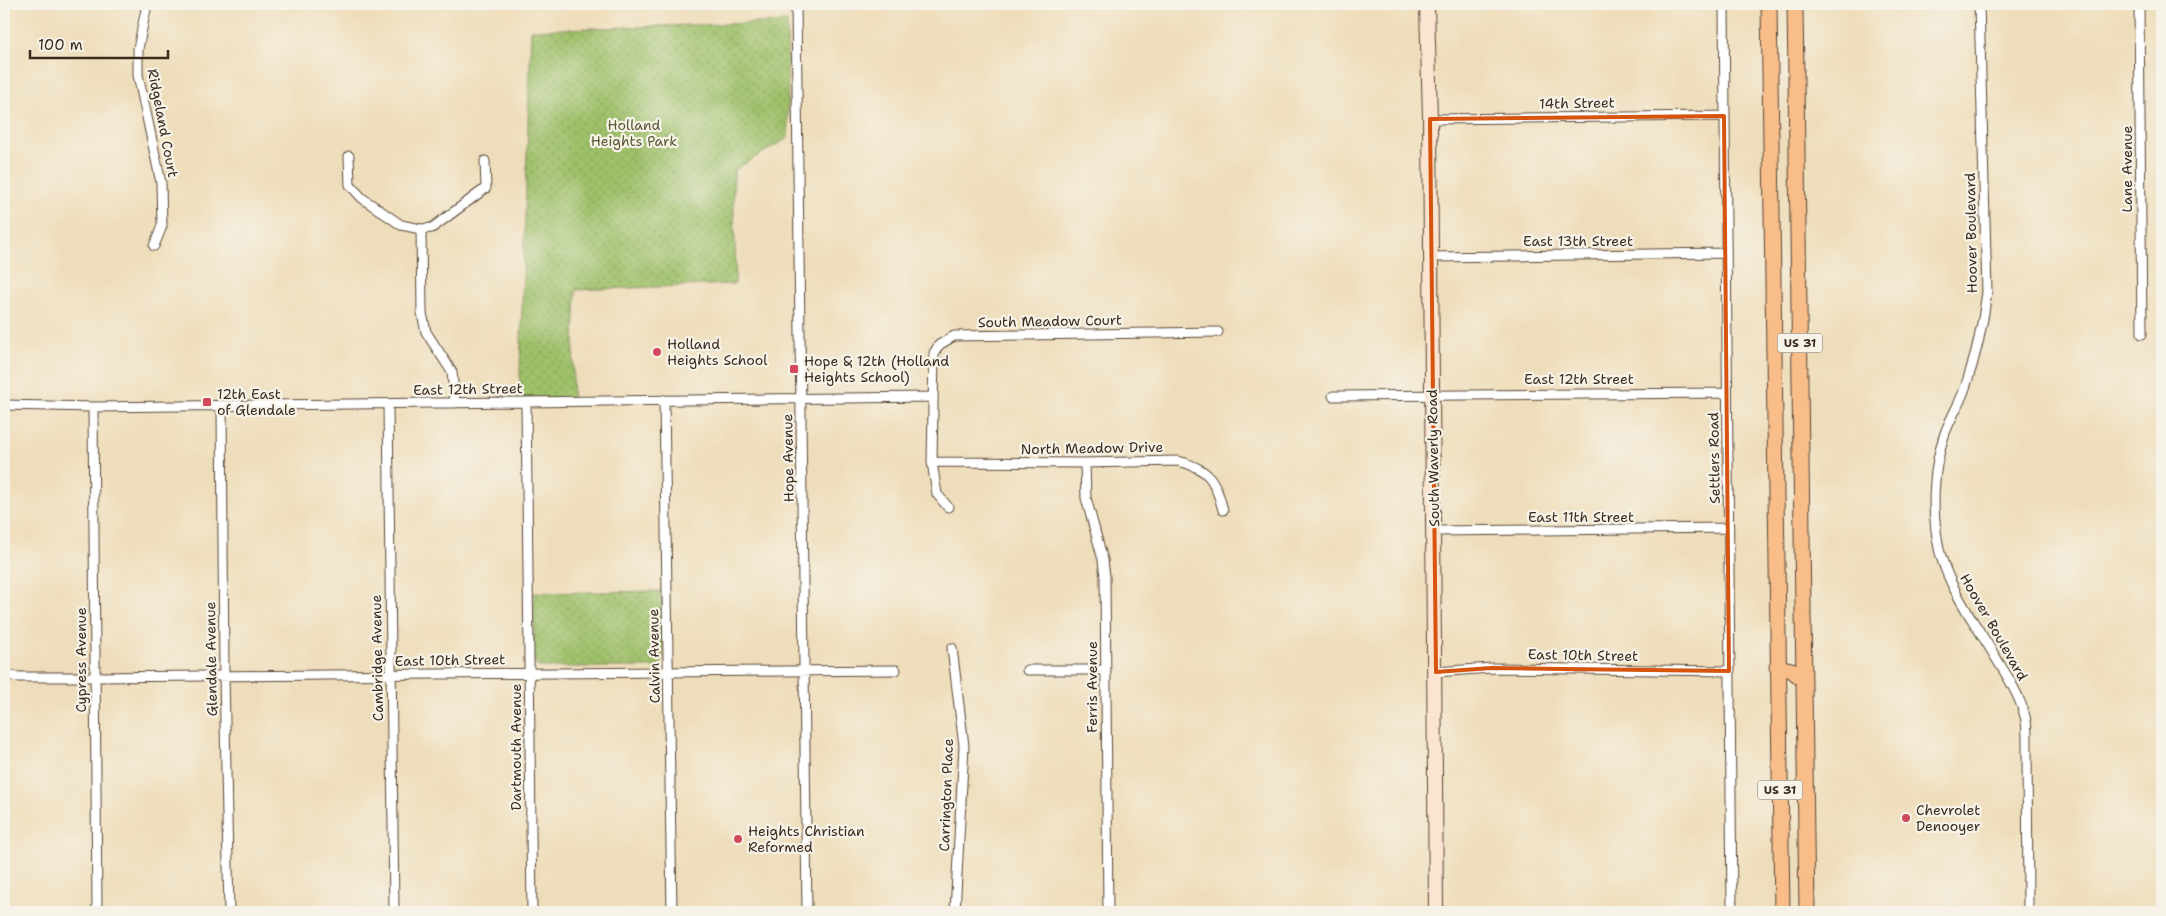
<svg xmlns="http://www.w3.org/2000/svg" width="2166" height="916" viewBox="0 0 2166 916" font-family="'Shantell Sans',sans-serif">
	<style>
		.park { fill: url(#park-dots); stroke: #6c7544 }
		.lines { fill: none; stroke-linecap: round; stroke-linejoin: round }
		.minor-casing { stroke: #564535; stroke-width: 11 }
		.secondary-casing { stroke: #564535; stroke-width: 16 }
		.trunk-casing { stroke: #564535; stroke-width: 17 }
		.minor { stroke: #fff; stroke-width: 9 }
		.secondary { stroke: #fce5d0; stroke-width: 14 }
		.trunk { stroke: #f8bd89; stroke-width: 15 }
		.marked { fill: none; stroke: #d7540e; stroke-width: 4; stroke-linejoin: round }
		.poi-dot { fill: #d1495b; stroke: #f7f3e8; stroke-width: 2 }
		.labels { text-anchor: middle; stroke-width: 4.5; stroke-linejoin: round; paint-order: stroke }
		.shield { fill: #f7f3e8; stroke: #73665b; stroke-width: 1 }
		.shield-label { font-size: 12px; font-weight: bold; fill: #3b2a1e }
		.street-label { font-size: 14px; fill: #3b2a1e; stroke: #f7f3e8 }
		.park-label { font-size: 14px; fill: #595734; stroke: #f7f3e8 }
		.poi-label { font-size: 14px; fill: #3b2a1e; stroke: #f7f3e8; text-anchor: start }
	</style>
	<defs>
		<pattern id="park-dots" width="8" height="8" patternUnits="userSpaceOnUse" patternTransform="scale(1.25)"><rect width="8" height="8" fill="#9ec069"/><path d="M2 2h.1M6 6h.1" fill="none" stroke="#829c56" stroke-width="1.8" stroke-linecap="round"/></pattern>
	</defs>
	<rect width="100%" height="100%" fill="#f7f3e8"/>
	<filter id="ink" filterUnits="userSpaceOnUse"><feTurbulence type="fractalNoise" baseFrequency=".02" numOctaves="2"/><feDisplacementMap in="SourceGraphic" scale="10" xChannelSelector="R" yChannelSelector="G"/><feConvolveMatrix kernelMatrix="1 2 1 2 8 2 1 2 1" color-interpolation-filters="sRGB"/></filter>
	<filter id="wash" filterUnits="userSpaceOnUse"><feTurbulence type="fractalNoise" baseFrequency=".0096" numOctaves="4" result="noise"/><feDisplacementMap in="SourceGraphic" scale="20" xChannelSelector="R" yChannelSelector="G"/><feGaussianBlur stdDeviation="1.12" result="paint"/><feColorMatrix in="noise" values="0 0 0 0 0 0 0 0 0 0 0 0 0 0 0 0 0 1.4 0 .05"/><feComposite in="paint" operator="in"/></filter>
	<g filter="url(#wash)">
		<rect width="100%" height="100%" fill="#eeddba"/>
		<path class="park" d="M787,22L788,138L734,170C732,208 737,246 735,284L576,290L572,401L519,402L531,30Z
			M662,591L663,661L656,667H538L534,661V593Z"/>
	</g>
	<g filter="url(#ink)">
		<g class="lines">
			<defs>
				<path id="minor" d="M147,4L138,49V75L161,183L162,226L154,246
					M796,4L807,912
					M1724,4L1732,912
					M1979,4L1987,292C1983,325 1976,356 1965,388C1960,403 1951,417 1945,433C1932,470 1931,514 1940,553C1951,593 1978,627 1999,663C2010,680 2022,700 2026,721C2027,728 2027,736 2027,744L2028,912
					M2139,4L2142,334
					M1430,119L1724,116
					M349,156L350,185L362,198L401,225L421,229L432,228L486,188L485,161
					M421,229L422,313L426,332L452,372L455,403
					M1431,257L1726,253
					M1333,396L1726,393
					M664,400L672,912
					M526,402L532,912
					M388,404L394,912
					M4,405L93,407L933,397
					M222,406L224,675L229,912
					M93,407L97,912
					M932,462L1085,463L1178,461C1210,469 1215,480 1223,510
					M1085,463L1086,498L1103,560L1105,577L1108,912
					M948,507L937,494L932,462L934,353L939,345L954,336L1218,332
					M1434,531L1729,528
					M952,648L964,746L955,912
					M1027,670H1105
					M1436,672L1491,668L1729,671
					M4,674L17,677H94L896,670"/>
				<path id="secondary" d="M1427,4L1430,119L1436,912"/>
				<path id="trunk" d="M1769,4L1782,912
					M1795,4L1807,912
					M1777,667L1792,670L1804,681"/>
			</defs>
			<use href="#minor" class="minor-casing"/>
			<use href="#secondary" class="secondary-casing"/>
			<use href="#trunk" class="trunk-casing"/>
			<use href="#minor" class="minor"/>
			<use href="#secondary" class="secondary"/>
			<use href="#trunk" class="trunk"/>
		</g>
	</g>
	<path class="marked" d="M1724,116L1729,671L1491,668L1436,672L1430,119Z"/>
	<g class="poi-dot">
		<circle cx="657" cy="352" r="5"/>
		<rect x="789" y="364" width="10" height="10" rx="2.5"/>
		<rect x="202" y="397" width="10" height="10" rx="2.5"/>
		<circle cx="1906" cy="818" r="5"/>
		<circle cx="738" cy="839" r="5"/>
	</g>
	<g class="labels">
		<g class="shield">
			<rect x="1777.5" y="333.5" width="45" height="19" rx="4"/>
			<rect x="1757.5" y="780.5" width="45" height="19" rx="4"/>
		</g>
		<g class="shield-label">
			<text x="1800" y="347">US 31</text>
			<text x="1780" y="794">US 31</text>
		</g>
		<g class="street-label">
			<text transform="translate(1577 103) rotate(-1)" y="5">14th Street</text>
			<text transform="translate(163 123) rotate(79)" y="5">Ridgeland Court</text>
			<text transform="translate(2127 169) rotate(-90)" y="5">Lane Avenue</text>
			<text transform="translate(1971 233) rotate(-91)" y="5">Hoover Boulevard</text>
			<text x="1578" y="246">East 13th Street</text>
			<text transform="translate(1050 321) rotate(-1)" y="5">South Meadow Court</text>
			<text x="1579" y="384">East 12th Street</text>
			<text transform="translate(468 389) rotate(-1)" y="5">East 12th Street</text>
			<text transform="translate(1092 448) rotate(-1)" y="5">North Meadow Drive</text>
			<text transform="translate(788 458) rotate(-91)" y="5">Hope Avenue</text>
			<text transform="translate(1433 458) rotate(-91)" y="5">South Waverly Road</text>
			<text transform="translate(1714 458) rotate(-91)" y="5">Settlers Road</text>
			<text x="1581" y="522">East 11th Street</text>
			<text transform="translate(1994 627) rotate(60)" y="5">Hoover Boulevard</text>
			<text transform="translate(1583 655) rotate(1)" y="5">East 10th Street</text>
			<text transform="translate(654 656) rotate(-91)" y="5">Calvin Avenue</text>
			<text transform="translate(377 658) rotate(-91)" y="5">Cambridge Avenue</text>
			<text transform="translate(211 659) rotate(-91)" y="5">Glendale Avenue</text>
			<text transform="translate(81 660) rotate(-90)" y="5">Cypress Avenue</text>
			<text transform="translate(450 660) rotate(-1)" y="5">East 10th Street</text>
			<text transform="translate(1092 687) rotate(-90)" y="5">Ferris Avenue</text>
			<text transform="translate(516 747) rotate(-90)" y="5">Dartmouth Avenue</text>
			<text transform="translate(946 795) rotate(-88)" y="5">Carrington Place</text>
		</g>
		<g class="park-label">
			<text x="634" y="130">Holland<tspan x="634" dy="16">Heights Park</tspan></text>
		</g>
		<g class="poi-label">
			<text x="667" y="349">Holland<tspan x="667" dy="16">Heights School</tspan></text>
			<text x="804" y="366">Hope &amp; 12th (Holland<tspan x="804" dy="16">Heights School)</tspan></text>
			<text x="217" y="399">12th East<tspan x="217" dy="16">of Glendale</tspan></text>
			<text x="1916" y="815">Chevrolet<tspan x="1916" dy="16">Denooyer</tspan></text>
			<text x="748" y="836">Heights Christian<tspan x="748" dy="16">Reformed</tspan></text>
		</g>
	</g>
	<rect width="2166" height="916" fill="none" stroke="#f7f3e8" stroke-width="20"/>
	<path d="M30 50v8h138v-8" fill="none" stroke="#3b2a1e" stroke-width="2.5"/>
	<text x="38" y="50" font-size="15" fill="#3b2a1e" stroke="#f7f3e8" stroke-width="4" paint-order="stroke">100 m</text>
</svg>
